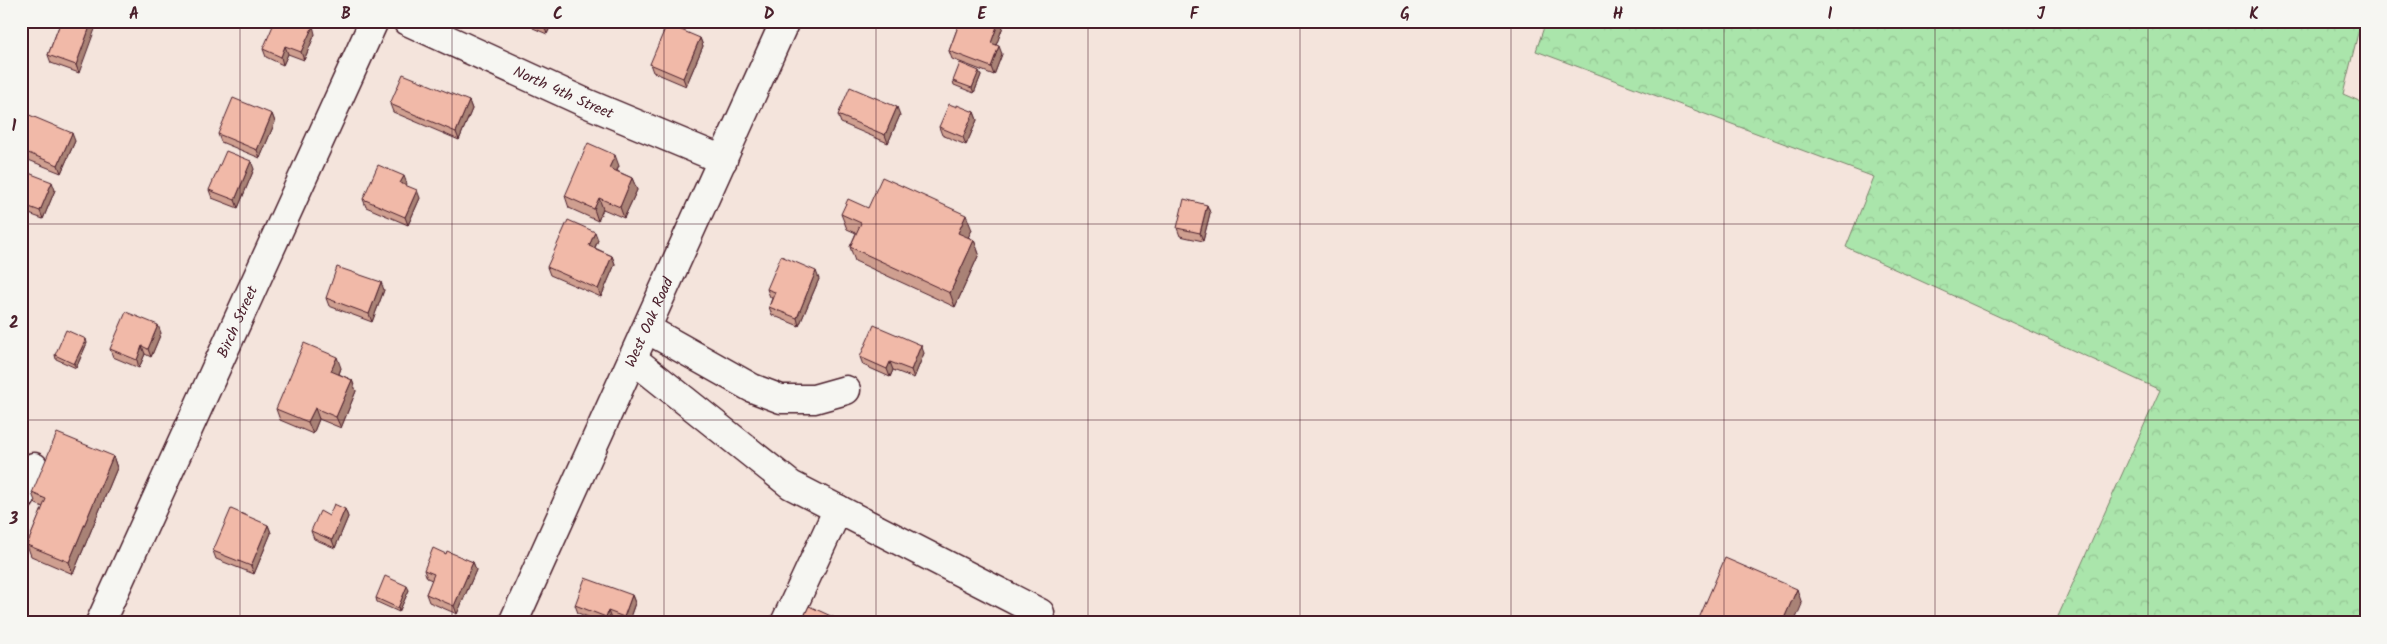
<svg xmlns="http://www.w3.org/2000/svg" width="2387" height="644" viewBox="0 0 2387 644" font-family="Kalam,sans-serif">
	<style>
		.forest { fill: url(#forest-crowns); stroke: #7a826b }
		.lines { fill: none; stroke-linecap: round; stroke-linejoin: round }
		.minor-casing { stroke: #4a1f2b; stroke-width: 31 }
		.minor { stroke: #f6f6f2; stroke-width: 28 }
		.wall { fill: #cf9f90; stroke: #4a1f2b }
		.shaded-wall { fill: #a98276; stroke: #4a1f2b }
		.building { fill: #f1b9a8; stroke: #4a1f2b }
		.grid { fill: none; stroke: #4a1f2b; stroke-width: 1; stroke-opacity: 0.55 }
		.labels { text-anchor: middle; stroke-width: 5; stroke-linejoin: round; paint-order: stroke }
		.street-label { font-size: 15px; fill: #4a1f2b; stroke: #f6f6f2 }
		.neatline { fill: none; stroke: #4a1f2b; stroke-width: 2 }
		.grid-label { font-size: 16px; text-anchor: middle; font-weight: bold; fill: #4a1f2b }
	</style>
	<defs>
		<pattern id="forest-crowns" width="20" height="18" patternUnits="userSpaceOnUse" patternTransform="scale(1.25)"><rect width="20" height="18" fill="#aae5ab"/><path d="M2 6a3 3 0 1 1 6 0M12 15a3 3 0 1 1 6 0" fill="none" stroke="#94c493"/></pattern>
	</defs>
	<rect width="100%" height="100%" fill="#f4e4dc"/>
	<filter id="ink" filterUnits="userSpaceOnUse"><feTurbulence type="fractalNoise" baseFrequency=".02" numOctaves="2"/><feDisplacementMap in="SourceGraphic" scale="10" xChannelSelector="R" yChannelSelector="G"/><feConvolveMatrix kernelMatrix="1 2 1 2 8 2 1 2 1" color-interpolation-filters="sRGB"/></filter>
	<g filter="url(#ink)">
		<path class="forest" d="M1546,21H2361L2343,94L2366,104V623H2055L2160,390L1846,247L1874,177L1536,51Z"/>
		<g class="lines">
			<defs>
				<g id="minor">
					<path id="s1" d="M407,21L586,103L723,160"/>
					<path d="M647,329L752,388L781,399H814L846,390"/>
					<path d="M633,359L791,485L1040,613L1035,623"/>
					<path d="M21,497L34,467"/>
					<path id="s2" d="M100,623L374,21"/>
					<path id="s3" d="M513,623L785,21"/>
					<path d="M785,623L838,509"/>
				</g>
			</defs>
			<use href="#minor" class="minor-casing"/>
			<use href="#minor" class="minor"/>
		</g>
		<path class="wall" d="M61,21L79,73L51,63L48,55Z
			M530,21H553L547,34L533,28Z
			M960,21H1005L996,45L1002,54L994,75L952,59L949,51Z
			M315,34L304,60L288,54L283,65L266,57L263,49Z
			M700,38L703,46L686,86L653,72L650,64Z
			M981,75L974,93L954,85L953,81Z
			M469,101L472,109L459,140L393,112L390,104Z
			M957,107L974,112L977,120L966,145L942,135L939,127Z
			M272,114L275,122L260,158L221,142L218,134Z
			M838,115H900L888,143L841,123Z
			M21,126L75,141L61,173L21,157Z
			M619,166L617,171L632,178L637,190L624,218L603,209L598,221L569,208L565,196Z
			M254,169L238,208L212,198L209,190Z
			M21,170L55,190L43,219L21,211Z
			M407,184L406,185L420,198L408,225L366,207L363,199Z
			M1207,205L1210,213L1203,241L1180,236L1177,228Z
			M868,208L972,230L968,237L974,240L979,254L955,307L855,261L850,247L856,233L847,229L841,214Z
			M598,240L595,248L612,256L615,264L601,297L550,275L547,267Z
			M819,279L799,326L772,315L769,307L772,298L770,297L767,289Z
			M384,290L372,322L329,306L326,298Z
			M161,333L151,357L145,354L139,368L113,357L110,349Z
			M87,343L76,368L56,359L55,355Z
			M924,353L914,378L893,370L890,377L863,365L860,357Z
			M341,368L339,374L352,380L356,391L341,428L319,419L313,434L280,420L276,409Z
			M113,456L117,468L73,574L31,556L27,545L43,507L36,504L32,493Z
			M345,509L348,517L335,548L314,539L311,531L329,516Z
			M268,525L271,533L254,574L216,559L213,551Z
			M446,554L473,562L476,570L457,614L429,602L426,594L432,580L427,578L424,570Z
			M409,590L399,612L377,602L376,598Z
			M632,595L635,603L628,623H620L611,619L610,623H603L578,613L575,605Z"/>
		<path class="shaded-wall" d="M92,21H98L79,73L76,65Z
			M547,21H553L547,34L544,26Z
			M999,21H1005L994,51L991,43Z
			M313,26L315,34L304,60L301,52Z
			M700,38L703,46L686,86L683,78Z
			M285,46L288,54L283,65L281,57Z
			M999,46L1002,54L994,75L991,67Z
			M979,71L981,75L974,93L972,88Z
			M469,101L472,109L459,140L456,132Z
			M897,107L900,115L888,143L885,135Z
			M974,112L977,120L966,145L963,137Z
			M272,114L275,122L260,158L257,150Z
			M72,133L75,141L61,173L58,165Z
			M615,155L619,166L613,179L609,168Z
			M251,161L254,169L238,208L235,200Z
			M404,176L407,184L403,191L400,183Z
			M632,178L637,190L624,218L620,207Z
			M52,182L55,190L43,219L40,211Z
			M417,190L420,198L408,225L405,217Z
			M599,198L603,209L598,221L594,209Z
			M1207,205L1210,213L1203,241L1200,233Z
			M966,215L972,230L963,247L958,233Z
			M595,232L598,240L592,254L589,246Z
			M974,240L979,254L955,307L950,293Z
			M612,256L615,264L601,297L598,289Z
			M816,271L819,279L799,326L797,318Z
			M381,282L384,290L372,322L369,314Z
			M158,325L161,333L151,357L148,349Z
			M86,339L87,343L76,368L74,364Z
			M921,345L924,353L914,378L911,370Z
			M142,346L145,354L139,368L137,360Z
			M337,357L341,368L336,382L331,371Z
			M890,362L893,370L890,377L887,369Z
			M352,380L356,391L341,428L336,417Z
			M315,408L319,419L313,434L308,422Z
			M113,456L117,468L73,574L69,562Z
			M345,509L348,517L335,548L332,540Z
			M268,525L271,533L254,574L251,566Z
			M473,562L476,570L457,614L454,606Z
			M407,586L409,590L399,612L398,608Z
			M1797,589L1802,604L1794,623H1782Z
			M632,595L635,603L628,623H626L624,617Z
			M608,611L611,619L610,623H608L606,617Z"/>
		<path class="building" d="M61,21H92L76,65L48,55Z
			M275,21H302L313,26L301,52L285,46L281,57L263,49Z
			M533,21H547L544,26Z
			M960,21H999L991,43L999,46L991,67L949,51Z
			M667,24L700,38L683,78L650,64Z
			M960,63L979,71L972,88L953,81Z
			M403,74L469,101L456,132L390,104Z
			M850,87L897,107L885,135L838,115Z
			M233,98L272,114L257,150L218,134Z
			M949,104L957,107V105L974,112L963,137L939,127Z
			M27,114L72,133L58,165L21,150V126Z
			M588,143L615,155L609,168L632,178L620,207L599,198L594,209L565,196Z
			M226,151L251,161L235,200L209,190Z
			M378,165L404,176L400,183L417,190L405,217L363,199Z
			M21,170L52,182L40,211L21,204Z
			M882,177L966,215L958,233L974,240L950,293L850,247L861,223L841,214L848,199L868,208Z
			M1184,199L1207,205L1200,233L1177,228Z
			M568,220L595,232L589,246L612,256L598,289L547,267Z
			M781,256L816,271L797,318L769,307L775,292L767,289Z
			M337,267L381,282L369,314L326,298Z
			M126,312L158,325L148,349L142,346L137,360L110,349Z
			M874,325L921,345L911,370L890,362L887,369L860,357Z
			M66,330L86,339L74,364L55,355Z
			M304,343L337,357L331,371L352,380L336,417L315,408L308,422L276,409Z
			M57,433L113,456L69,562L27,545L46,499L32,493Z
			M334,504L345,509L332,540L311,531L320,511L329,516Z
			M231,509L268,525L251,566L213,551Z
			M433,548L446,554L447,551L473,562L454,606L426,594L434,574L424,570Z
			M1725,558L1797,589L1782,623H1697Z
			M385,576L407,586L398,608L376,598Z
			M585,578L632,595L624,617L608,611L606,617L575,605Z
			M809,606L846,623H801Z
			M378,620L385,623H377Z"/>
	</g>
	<path class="grid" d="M240,21V623M452,21V623M664,21V623M876,21V623M1088,21V623M1300,21V623M1511,21V623M1724,21V623M1935,21V623M2148,21V623M21,224H2366M21,420H2366"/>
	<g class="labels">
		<g class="street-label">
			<text dy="5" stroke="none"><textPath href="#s1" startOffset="172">North 4th Street</textPath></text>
			<text dy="5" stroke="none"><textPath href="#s2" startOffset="331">Birch Street</textPath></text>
			<text dy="5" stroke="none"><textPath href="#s3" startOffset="330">West Oak Road</textPath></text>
		</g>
	</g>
	<rect width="2387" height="644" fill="none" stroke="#f6f6f2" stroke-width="55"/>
	<rect x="28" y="28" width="2332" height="588" class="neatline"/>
	<g class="grid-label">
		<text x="134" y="19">A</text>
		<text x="346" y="19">B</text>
		<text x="558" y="19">C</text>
		<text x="769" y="19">D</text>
		<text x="982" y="19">E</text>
		<text x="1194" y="19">F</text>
		<text x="1405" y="19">G</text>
		<text x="1618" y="19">H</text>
		<text x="1830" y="19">I</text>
		<text x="2041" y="19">J</text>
		<text x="2254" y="19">K</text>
		<text x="14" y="131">1</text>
		<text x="14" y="328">2</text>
		<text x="14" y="524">3</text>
	</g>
</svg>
